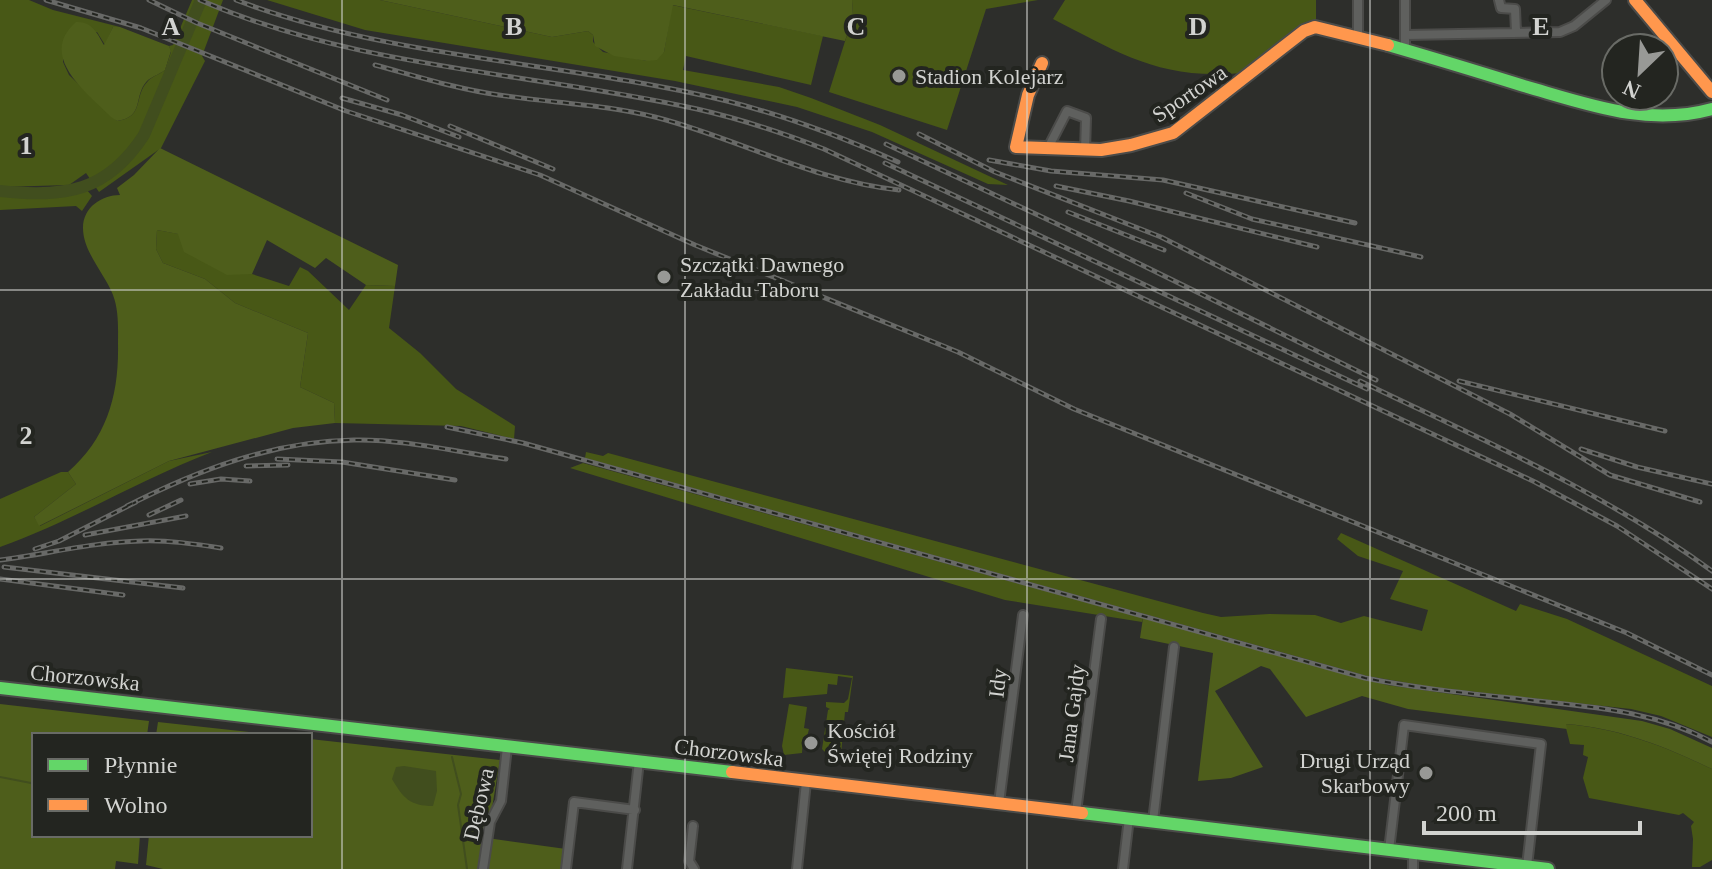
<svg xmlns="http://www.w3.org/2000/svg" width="1712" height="869" viewBox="0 0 1712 869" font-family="Georgia,serif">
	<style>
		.green { fill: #485816 }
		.forest { fill: #4e5e1b }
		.water { fill: #414e1e }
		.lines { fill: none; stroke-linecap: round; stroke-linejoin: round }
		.stream { stroke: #414e1e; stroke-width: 2 }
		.river { stroke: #414e1e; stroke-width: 12 }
		.street-casing { stroke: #4b4b49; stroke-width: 12 }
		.fast-casing { stroke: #4b4b49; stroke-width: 16 }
		.slow-casing { stroke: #4b4b49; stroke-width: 16 }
		.street { stroke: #5f605e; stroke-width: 8 }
		.fast { stroke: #63d668; stroke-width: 12 }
		.slow { stroke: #ff974d; stroke-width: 12 }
		.rail-casing { stroke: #686967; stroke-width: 5 }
		.rail { stroke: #232520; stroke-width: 2; stroke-dasharray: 6; stroke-linecap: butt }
		.grid { fill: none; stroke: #d2d3d0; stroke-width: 2; stroke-opacity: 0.55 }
		.poi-dot { fill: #989996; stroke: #232520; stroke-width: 3 }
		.labels { text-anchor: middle; stroke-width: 8; stroke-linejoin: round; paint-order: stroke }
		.poi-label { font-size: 22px; fill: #d2d3d0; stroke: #232520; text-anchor: start }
		.street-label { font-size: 22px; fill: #d2d3d0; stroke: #232520 }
		.grid-label { font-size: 26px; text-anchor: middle; font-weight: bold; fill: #d2d3d0; stroke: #232520; stroke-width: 8; stroke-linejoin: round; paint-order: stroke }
	</style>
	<rect width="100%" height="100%" fill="#2d2e2b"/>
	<path class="green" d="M0,0H29L53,10L120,27H113L105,45L97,32L63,44V62L69,75L117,121C145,117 133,96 148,81C151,77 160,74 165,70L171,52L169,46L173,45L192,0H223L202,56L205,61L161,148L99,192L86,173L69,185L0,187Z
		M267,0H380L552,37L588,31L593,35V42L603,52L647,61L664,52L672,5L823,36L811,85L686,56L683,70L779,87L811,98L880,125L1008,185L988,184L872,132L797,107L675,81L365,30Z
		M852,0H1038L986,9L947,130L829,92L853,16Z
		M1065,0H1316V22C1282,30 1273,56 1246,71C1240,75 1229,73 1222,74C1153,76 1112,49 1053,19Z
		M86,189L92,196L82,211L76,206L0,210V196L73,194Z
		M157,230L179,234L227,274H252L289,286L300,267L308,271L349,310L366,285L395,286L389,328L420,353L456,389L515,426L514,439L461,426L335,423L334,403L300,387L308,333L235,303L205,279L163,263L156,249Z
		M212,452C139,480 73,521 0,547V499L61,472H68L76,484L34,517L40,526L169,461Z
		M586,452L603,456L608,453L1203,613L1221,617L1269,614L1315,615L1341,623L1364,616L1422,631L1428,610L1390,599L1403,571L1358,556L1337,539L1341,533L1516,611L1520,604L1567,619L1712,686V737L1661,716L1631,709L1432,687L1367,676L585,458Z
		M583,463L1143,618L1142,622L1005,600L570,468Z
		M786,668L853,676L848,712H845L841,754L837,760L831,758L822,749L828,710L830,709L826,707V702L844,703L848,699L852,678L838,676L837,685L828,684L827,694L783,698Z
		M789,704L807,707L804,728L809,729L807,737H803L802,753L784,755L782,746Z
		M1565,724C1618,728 1664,746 1712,769V860L1700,867H1692L1693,839L1691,826L1694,822L1683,813L1679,815L1589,798L1583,778L1588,757L1583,755L1584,745L1570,744Z"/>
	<path class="forest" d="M380,0H852L853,16L845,41L673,5L664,52L657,60L647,61L614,56L595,46L593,35L588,31L552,37Z
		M76,22C92,21 97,33 104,45L113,27H120L169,46L171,51L165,70C160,74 151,77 147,81C133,96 145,117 117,121L111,117C87,93 37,56 76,22Z
		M160,148L398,265L395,286L366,285L326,258L315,268L267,240L252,274L227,275L184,252L178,234L157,230L156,249L163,263L205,279L235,303L308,333L300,387L334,403L335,423L293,428L169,461L39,526L34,517L76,484L68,472C107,438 119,395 118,344C118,328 119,311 113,295C105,274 83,252 83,228C83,207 102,195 120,195L117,188L134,175Z
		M1143,618L1387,685L1642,721L1670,729L1712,748V769C1664,746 1619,728 1566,724L1567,729L1408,709L1362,696L1306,717L1270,669L1261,666L1215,691L1263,767L1231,778L1198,781L1213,653L1140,638Z
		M0,704L149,721L147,735H34V835H140L138,864L116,861L115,869H0Z
		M158,722L277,735H156Z
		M310,739L500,760L487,838L566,849L564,869H163L146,865L149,835H310Z"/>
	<path class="water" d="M404,766L436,771L437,791L433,806C410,806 403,798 392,779L396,767Z"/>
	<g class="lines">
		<path class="stream" d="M452,757L461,794L458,805L467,869
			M0,777L31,783L34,787"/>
		<path class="river" d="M0,191C65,198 107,192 144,135L201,0"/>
		<defs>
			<path id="street" d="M1358,0V36
				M1499,0L1501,8L1515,9L1516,32
				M1406,35L1560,32L1574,26L1606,0
				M1405,50V0
				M1047,150L1067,111L1086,118L1085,151
				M999,803L1023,615
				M1076,812L1101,619
				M1153,821L1174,647
				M693,826L689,861L694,869
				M1389,850L1404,725L1541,744L1527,866
				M1413,853V869
				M483,869L490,822L501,801L507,747
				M566,869L574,802L635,810
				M627,869L639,761
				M797,869L806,782
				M1123,869L1129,818"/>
			<path id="fast" d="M1388,45C1433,58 1479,72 1524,86C1587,104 1647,127 1712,109
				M0,688L732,772
				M1082,813L1548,869"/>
			<path id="slow" d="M1635,0L1712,92
				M1042,63L1028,95L1016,147L1101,150L1131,145L1173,133L1304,31L1315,27L1388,45
				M732,772L1082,813"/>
		</defs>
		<use href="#street" class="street-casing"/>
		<use href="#fast" class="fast-casing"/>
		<use href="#slow" class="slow-casing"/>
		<use href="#street" class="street"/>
		<use href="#fast" class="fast"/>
		<use href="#slow" class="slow"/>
		<defs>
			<path id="rail" d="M46,0L141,28L346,111L540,175L695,245L958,352L1074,409L1627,633L1712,675
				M149,0L197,23L387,100
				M200,0C358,69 531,72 697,109C741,119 783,133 824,149L1535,482L1617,526L1712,589
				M236,0C394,60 564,61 727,101C786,116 842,137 898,162
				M375,65C416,76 457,89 499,95C551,103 604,104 655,117C737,138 813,181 899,190
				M342,98L402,115L459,137
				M450,126L553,169
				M919,134L995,172L1161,237L1510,414L1610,475L1700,502
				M886,144L1089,239L1376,380
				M989,160L1051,171L1163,180L1355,223
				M885,163L1367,389
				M1056,186L1129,201L1317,247
				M1186,193L1252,219L1421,257
				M1068,212L1164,250
				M1360,381C1480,439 1604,492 1712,571
				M1459,381L1665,431
				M447,427L523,443L1365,678C1425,690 1486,695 1547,702C1605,708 1660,714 1712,742
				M1581,449L1637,467L1712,484
				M277,459L342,462L455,480
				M246,466L288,465
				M190,484L221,479L250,481
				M127,506C198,470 273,441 354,440C404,439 456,452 506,459
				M149,515L181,500
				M85,535L186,516
				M35,549L59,541L136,502
				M0,560C47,554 93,542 141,541C168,540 195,544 221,548
				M4,567L183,588
				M0,579L123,595"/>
		</defs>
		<use href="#rail" class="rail-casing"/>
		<use href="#rail" class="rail"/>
	</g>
	<path class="grid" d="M342,0V869M685,0V869M1027,0V869M1370,0V869M0,290H1712M0,579H1712"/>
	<g class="poi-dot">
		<circle cx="899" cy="76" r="8"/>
		<circle cx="664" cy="277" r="8"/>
		<circle cx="811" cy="743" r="8"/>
		<circle cx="1426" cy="773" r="8"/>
	</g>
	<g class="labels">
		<g class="poi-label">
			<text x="915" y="84">Stadion Kolejarz</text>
			<text x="680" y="272">Szczątki Dawnego<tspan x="680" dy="25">Zakładu Taboru</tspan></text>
			<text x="827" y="738">Kościół<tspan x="827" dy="25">Świętej Rodziny</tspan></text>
			<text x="1410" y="768" text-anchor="end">Drugi Urząd<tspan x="1410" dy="25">Skarbowy</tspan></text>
		</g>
		<g class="street-label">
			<text transform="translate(1189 93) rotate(-34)" y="8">Sportowa</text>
			<text transform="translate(85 677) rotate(6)" y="8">Chorzowska</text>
			<text transform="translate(997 683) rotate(-83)" y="8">Idy</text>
			<text transform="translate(1071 713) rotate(-83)" y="8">Jana Gajdy</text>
			<text transform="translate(729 752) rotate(7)" y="8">Chorzowska</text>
			<text transform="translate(478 804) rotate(-77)" y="8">Dębowa</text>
		</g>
	</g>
	<g class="grid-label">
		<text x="171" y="35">A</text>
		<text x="514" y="35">B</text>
		<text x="856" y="35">C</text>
		<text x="1198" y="35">D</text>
		<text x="1541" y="35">E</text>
		<text x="26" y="154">1</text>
		<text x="26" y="444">2</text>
	</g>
	<rect x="32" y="733" width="280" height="104" fill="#232520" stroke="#696b66" stroke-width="2"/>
	<rect x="48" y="759" width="40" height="12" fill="#63d668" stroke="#696b66" stroke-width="2"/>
	<text x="104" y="773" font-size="24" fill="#d2d3d0">Płynnie</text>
	<rect x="48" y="799" width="40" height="12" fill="#ff974d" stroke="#696b66" stroke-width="2"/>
	<text x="104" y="813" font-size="24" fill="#d2d3d0">Wolno</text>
	<g transform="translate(1640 72) rotate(205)"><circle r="38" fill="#232520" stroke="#696b66" stroke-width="2"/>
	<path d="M0-6L14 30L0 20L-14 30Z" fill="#989996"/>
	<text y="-12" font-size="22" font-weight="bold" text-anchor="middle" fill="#d2d3d0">N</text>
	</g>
	<path d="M1424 821v12h216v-12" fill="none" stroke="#d2d3d0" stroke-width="4"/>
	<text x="1436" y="821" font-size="24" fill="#d2d3d0" stroke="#232520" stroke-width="6" paint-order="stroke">200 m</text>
</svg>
